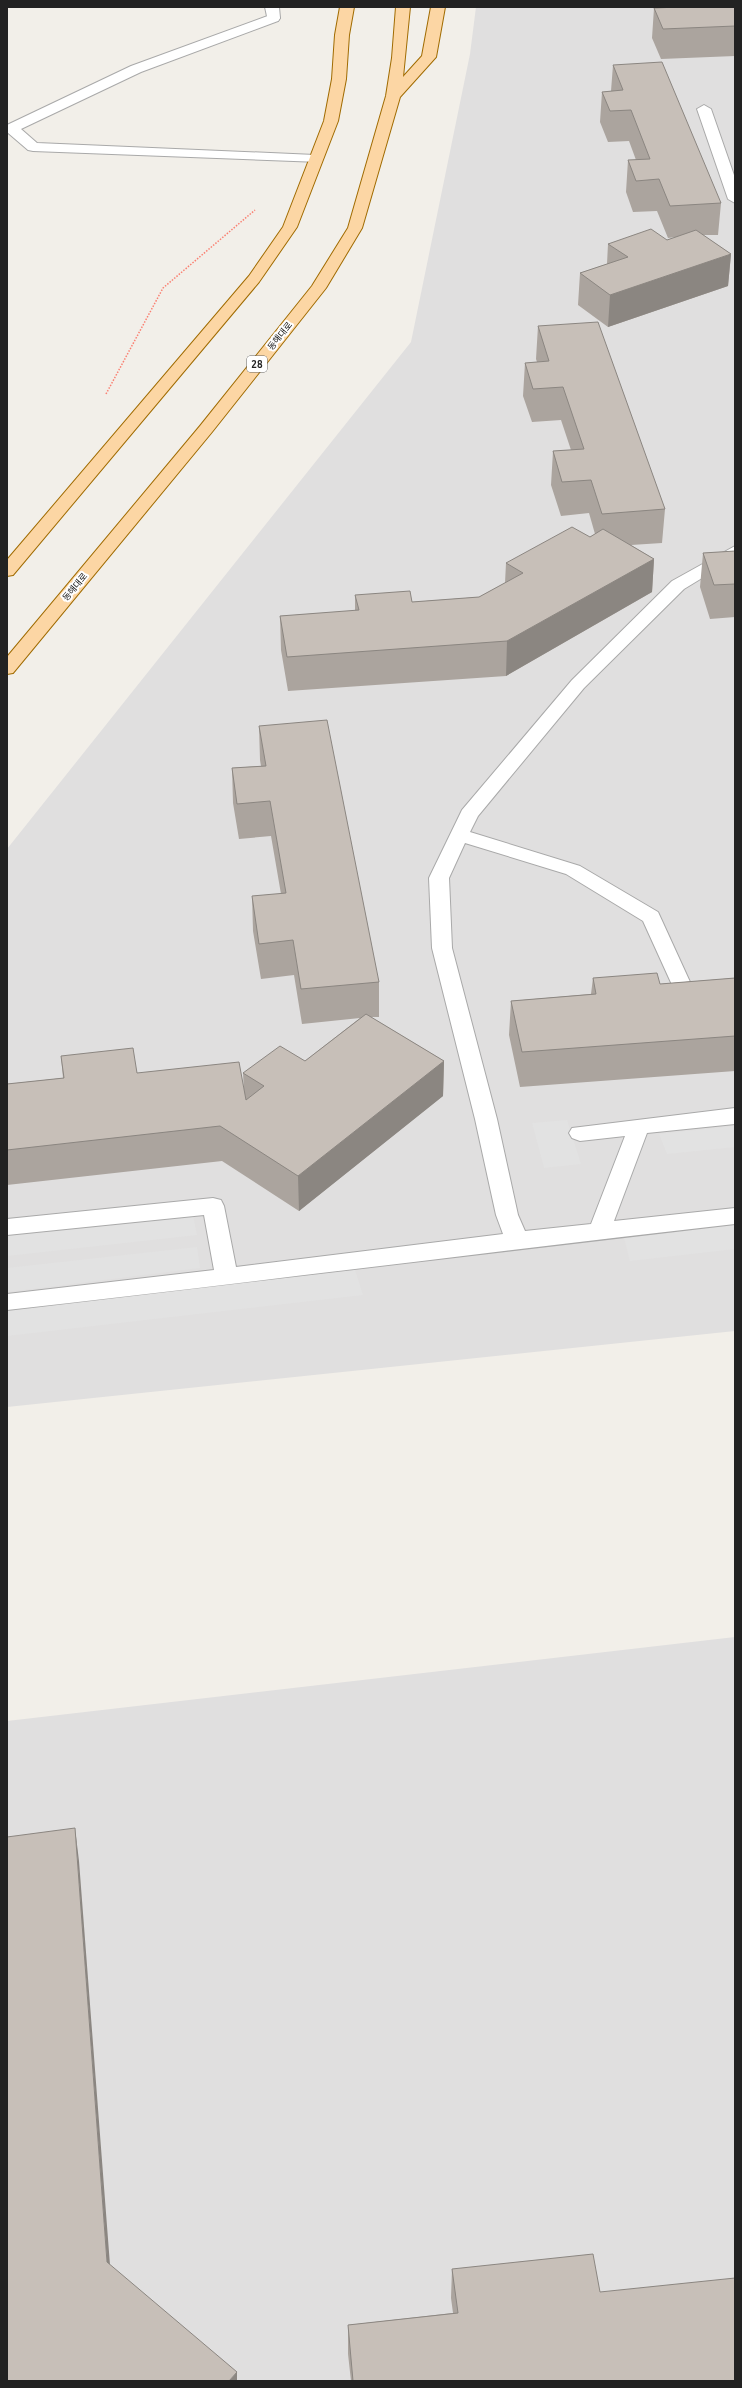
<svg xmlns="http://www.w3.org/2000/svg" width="742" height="2388" viewBox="0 0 742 2388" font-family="Ubuntu,'Noto Sans KR',sans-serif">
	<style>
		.residential { fill: #e0dfdf }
		.parking { fill: #e2e2e2 }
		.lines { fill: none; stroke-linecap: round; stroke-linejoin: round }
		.service-casing { stroke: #a9a9a9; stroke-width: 2 }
		.minor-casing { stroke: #a9a9a9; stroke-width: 2 }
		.primary-casing { stroke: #a06b00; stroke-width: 2 }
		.path { stroke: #fa8072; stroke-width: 1.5; stroke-dasharray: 1.5 1.5; stroke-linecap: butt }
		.service { fill: #fff; fill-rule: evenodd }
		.minor { fill: #fff; fill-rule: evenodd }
		.primary { fill: #fcd6a4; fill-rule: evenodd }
		.wall { fill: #aba49e }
		.shaded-wall { fill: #8b8681 }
		.building { fill: #c7bfb8; stroke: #8b8681 }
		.labels { text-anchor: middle; stroke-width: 4; stroke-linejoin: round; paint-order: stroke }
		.far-street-label { font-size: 9px; fill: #222; stroke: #fff }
		.shield { fill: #fff; stroke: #646464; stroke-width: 1 }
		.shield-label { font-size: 10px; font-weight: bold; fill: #222 }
	</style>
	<rect width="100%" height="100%" fill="#f2efe9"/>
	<path class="residential" d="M476,7H735V1331L7,1407V849L411,342L470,54Z
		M735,1637V2381H7V1721Z"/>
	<path class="parking" d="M567,1120L581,1164L544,1168L532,1123Z
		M735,1126V1147L667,1154L659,1134Z
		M193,1216L197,1235L7,1256V1235Z
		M735,1225V1249L630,1261L624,1237Z
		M197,1247L200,1268L7,1292V1268Z
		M355,1270L363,1295L7,1336V1309Z"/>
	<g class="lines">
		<defs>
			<path id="service" d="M273,14L278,15L280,18L278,21L141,72L21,129L37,143L315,155L320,156L322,159L320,162L33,151L28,150L7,132V125L131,66Z
				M704,105L711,109L735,178V203L728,199L697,109Z
				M735,546V558L684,589L584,688L478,816L470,832L580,866L658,912L690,982L687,987L680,989L673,987L643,921L566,874L465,843L449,878L452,948L497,1119L518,1215L525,1231L591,1224L625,1136L580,1141L572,1138L569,1133L572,1128L735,1108V1124L647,1133L614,1221L735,1208V1224C492,1251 250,1283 7,1310V1294L214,1270L204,1215L7,1235V1219L213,1198L221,1200L224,1206L236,1267L503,1234L496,1215L475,1119L432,948L429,878L462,810L572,680L672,581Z"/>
			<path id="minor" d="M265,7H279L280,18L278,21H268Z"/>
			<path id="primary" d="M340,7H354L349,35L346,79L338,121L297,227L259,282L13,575L7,576V560L249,276L283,227L324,121L332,79L335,35Z
				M396,7H410L403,77L422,56L431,7H445L436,57L400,97L362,228L326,288L212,432L13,673L7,674V657L200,426L312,286L348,228L386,96L392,58Z"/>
		</defs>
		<use href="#service" class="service-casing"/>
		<use href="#minor" class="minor-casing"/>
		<use href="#primary" class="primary-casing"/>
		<path class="path" d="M106,394L163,288L255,210"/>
		<use href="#service" class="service"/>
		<use href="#minor" class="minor"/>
		<use href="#primary" class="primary"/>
	</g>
	<path class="wall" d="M735,7V56L661,59L652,38L654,8Z
		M613,65L721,203L718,235H703L731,254L728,286L608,327L578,305L580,273L607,264L608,244L667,240L676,237L668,238L657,211L633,212L626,192L628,160H636L629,141L608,142L600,122L602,92L611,91Z
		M538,326L665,509L662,543L631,545L654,559L652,592L506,676L288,691L281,650L280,616L355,611V595L412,602L479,597L505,583L506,563L590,537L595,534L589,513L561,516L551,485L553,451L571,450L561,420L532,422L523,396L525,363L537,362L536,359Z
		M735,551V617L710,619L700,587L703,553Z
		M259,726L379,982V1017H371L444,1061L443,1096L299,1211L222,1161L7,1185V1084L63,1078L61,1056L137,1073L244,1091L243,1073L305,1061L360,1018L302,1024L294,975L261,979L253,931L252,896L281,894L271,836L239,839L233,803L232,768L261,766L260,760Z
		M593,978L660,984L735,978V1071L520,1087L509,1035L511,1001L591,994Z
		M452,2269L600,2292L735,2381H351L348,2354V2325L453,2313L451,2298Z"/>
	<path class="shaded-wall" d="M731,254L728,286L608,327L610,295Z
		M654,559L652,592L506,676L507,641Z
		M444,1061L443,1096L299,1211L298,1176Z
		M75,1828L79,1861L112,2291L107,2262Z
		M237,2372V2381H229Z"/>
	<path class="building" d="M679,7H735V26L663,29L654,8Z
		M662,62L721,203L670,206L659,179L636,181L628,160L650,159L631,110L610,111L602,92L623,90L613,65Z
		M651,229L667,240L696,230L731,254L610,295L580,273L628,257L608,244Z
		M598,322L665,509L602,514L591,480L562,482L553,451L584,449L563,387L533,389L525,363L549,361L538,326Z
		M572,527L590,537L603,529L654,559L507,641L287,657L280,616L359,610L355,595L410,591L412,602L479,597L523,573L506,563Z
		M735,551V584L714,585L703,553Z
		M327,720L379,982L301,989L293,940L259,944L252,896L286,893L270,801L237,804L232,768L266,766L259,726Z
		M657,973L660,984L735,978V1036L522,1052L511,1001L596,994L593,978Z
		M366,1014L444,1061L298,1176L220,1126L7,1150V1084L64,1078L61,1056L133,1048L137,1073L239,1062L246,1100L264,1086L243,1073L280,1046L305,1061Z
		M75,1828L107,2262L237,2372L229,2381H7V1837Z
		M593,2254L600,2292L735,2278V2381H353L348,2325L458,2313L452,2269Z"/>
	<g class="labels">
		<g class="far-street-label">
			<text transform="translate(280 336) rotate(-51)" y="3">동해대로</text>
			<text transform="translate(75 587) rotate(-50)" y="3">동해대로</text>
		</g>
		<rect class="shield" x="247" y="356" width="20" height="16" rx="3"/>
		<g class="shield-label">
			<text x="257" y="368">28</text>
		</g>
	</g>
	<rect width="742" height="2388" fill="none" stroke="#222222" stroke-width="16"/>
</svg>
